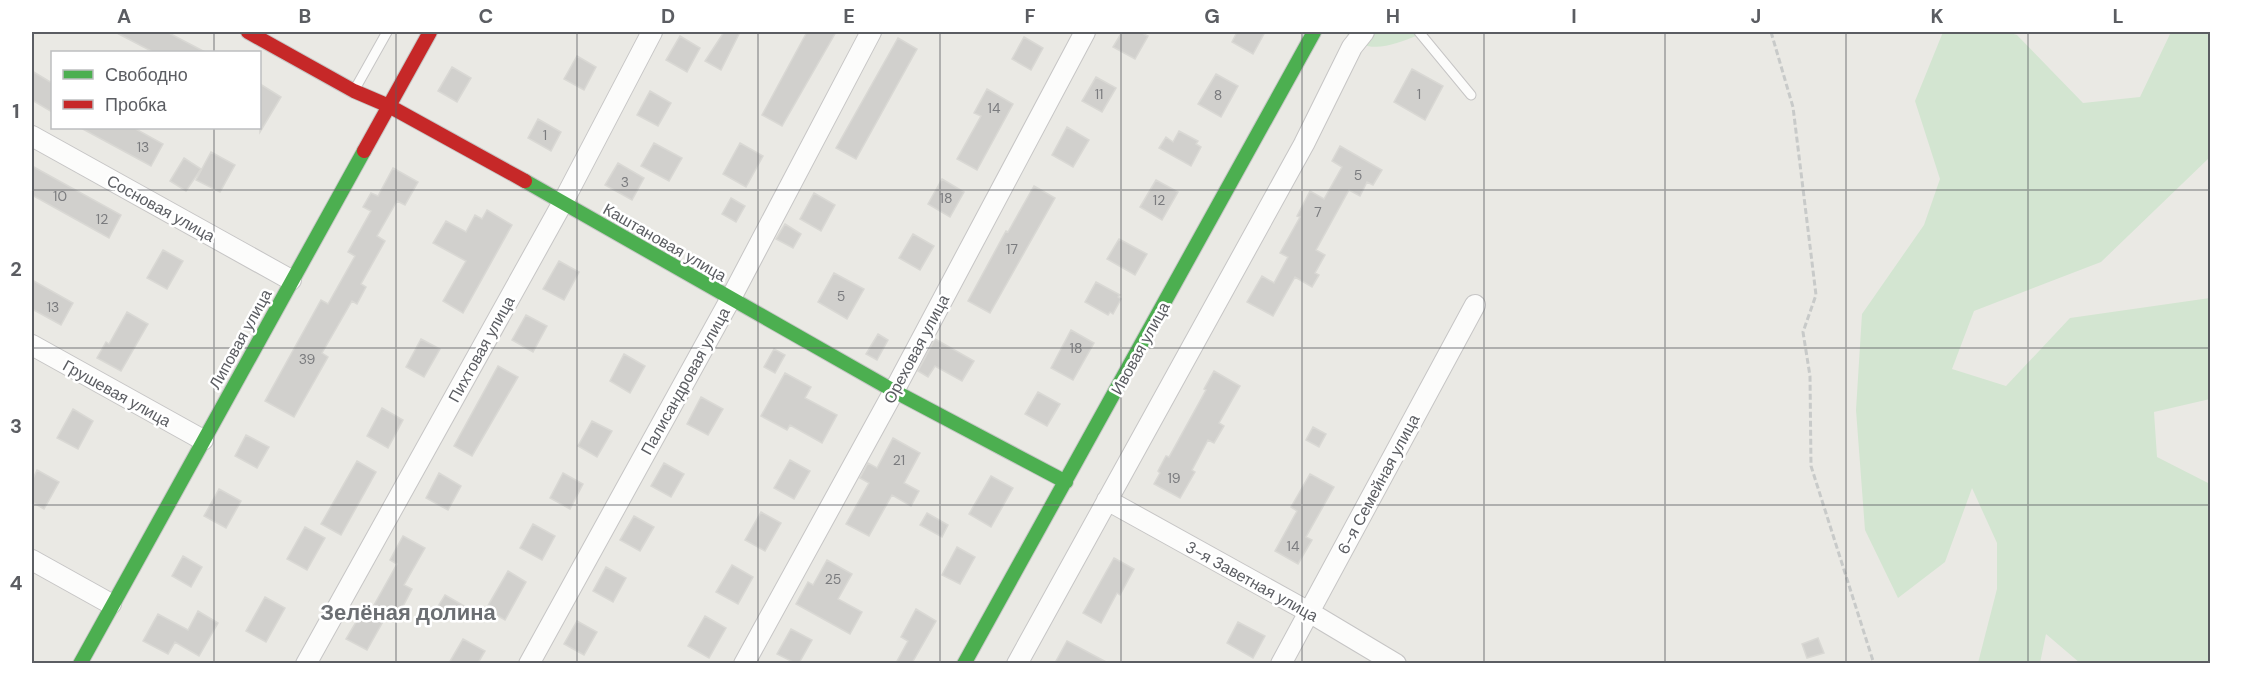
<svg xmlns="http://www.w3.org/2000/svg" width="2242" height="695" viewBox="0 0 2242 695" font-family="'DM Sans',sans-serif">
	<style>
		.green { fill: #d3e5d1 }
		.building { fill: #d1d0cd; stroke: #d9d8d4; stroke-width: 1.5 }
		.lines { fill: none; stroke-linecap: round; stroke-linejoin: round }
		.lane-casing { stroke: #c6c5c5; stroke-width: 11 }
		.street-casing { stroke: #c6c5c5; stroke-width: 22 }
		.fast-casing { stroke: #c6c7c6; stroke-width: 16 }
		.jam-casing { stroke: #c6c7c6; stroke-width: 16 }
		.path { stroke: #c8cac9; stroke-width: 3; stroke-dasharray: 6 3; stroke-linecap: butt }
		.lane { stroke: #fcfcfb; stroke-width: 9 }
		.street { stroke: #fcfcfb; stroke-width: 20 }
		.fast { stroke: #4caf50; stroke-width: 14 }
		.jam { stroke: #c62828; stroke-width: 14 }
		.grid { fill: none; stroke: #5b5d62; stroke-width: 1.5; stroke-opacity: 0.55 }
		.labels { text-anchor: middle; stroke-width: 5; stroke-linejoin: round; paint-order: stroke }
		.number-label { font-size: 14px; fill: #7a7b7e }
		.street-label { font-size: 16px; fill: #5b5d62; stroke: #fff }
		.district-label { font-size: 22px; font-weight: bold; fill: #6c6f73; stroke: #fff }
		.neatline { fill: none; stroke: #5b5d62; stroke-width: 2 }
		.grid-label { font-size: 20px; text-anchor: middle; font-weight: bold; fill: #5b5d62 }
	</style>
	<rect width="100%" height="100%" fill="#eae9e4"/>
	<path class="green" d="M1345,32H1421L1419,35C1392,45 1367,57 1345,32Z
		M1943,32H2007L2017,35L2083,103L2140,97L2171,32H2210V157L2101,262L1974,311L1952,369L2006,386L2070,318L2210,298V399L2154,412L2157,457L2210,484V663H2080L2046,634L2040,663H1978L1997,589V543L1972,488L1945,562L1898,598L1865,530L1856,410L1862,314L1924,225L1940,179L1915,101Z"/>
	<path class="building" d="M115,32H167L205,52H153Z
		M724,32H740L721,70L705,61Z
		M807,32H836L782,126L762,115Z
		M1122,32H1140L1148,36L1135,59L1113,47Z
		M1237,32H1265L1253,54L1232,42Z
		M680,36L700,48L687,72L666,60Z
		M1024,37L1043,48L1031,70L1012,59Z
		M898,38L917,49L856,159L836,148Z
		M577,56L596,67L584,90L564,79Z
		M452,67L471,78L457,102L438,91Z
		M1412,69L1443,86L1425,120L1394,102Z
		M32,71L52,83V112L32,100Z
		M1216,74L1238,86L1221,117L1198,104Z
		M1096,77L1116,88L1102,112L1082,101Z
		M260,84L281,97L260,132Z
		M987,89L1013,104L977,170L957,159L981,116L974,113Z
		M650,91L671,103L658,126L637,115Z
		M538,119L561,132L551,151L528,138Z
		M1067,127L1089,140L1073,167L1052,155Z
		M81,128H134L163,144L151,166Z
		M1179,131L1198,141L1196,144L1201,147L1191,166L1159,148L1166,137L1173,142Z
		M654,143L682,158L669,181L641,166Z
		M740,143L763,156L746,187L723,174Z
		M1340,146L1382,170L1373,185L1367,182L1360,196L1349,190L1316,250L1325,255L1315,273L1319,275L1312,287L1295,277L1273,316L1247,302L1262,276L1274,283L1288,257L1280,253L1300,217L1297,216L1310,191L1324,199L1342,167L1332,161Z
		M211,152L235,165L220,192L196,180Z
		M184,158L201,169L186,191L170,181Z
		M618,163L644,178L632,200L605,185Z
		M32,166L121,215L109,238L32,195Z
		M393,168L418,182L405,205L397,201L377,236L385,241L361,284L366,287L357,304L352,301L322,353L328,357L294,417L265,401L321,300L328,304L355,256L348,252L371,211L363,207L371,193L378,196Z
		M942,179L964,192L950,217L928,204Z
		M1156,180L1178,192L1162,220L1140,207Z
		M1034,186L1055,198L990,313L968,301L1006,231L1008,232Z
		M814,193L835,205L821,231L800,219Z
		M731,198L745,206L736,222L722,214Z
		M487,210L512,225L463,313L443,301L466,261L433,243L446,221L466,232L475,215L482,219Z
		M785,224L801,234L793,248L776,239Z
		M913,234L934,246L920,270L899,258Z
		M1119,239L1147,254L1135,275L1107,259Z
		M163,250L183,261L167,289L147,278Z
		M559,261L579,272L564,300L543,289Z
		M834,273L864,289L847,319L818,302Z
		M32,280L73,303L61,325L32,309Z
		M1096,282L1120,295L1118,297L1121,299L1113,314L1110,312L1108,315L1085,302Z
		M127,312L148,324L121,371L97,358L106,342L109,344Z
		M526,315L547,326L533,352L512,340Z
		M1071,330L1094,343L1073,380L1051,368Z
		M878,334L888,340L877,360L866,354Z
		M421,339L440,349L424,377L406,367Z
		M935,339L974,361L962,381L935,366L928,377L918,371Z
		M774,349L785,355L775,373L764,367Z
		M624,354L645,366L630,393L610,381Z
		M498,366L518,377L472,456L454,446Z
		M1214,371L1240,386L1219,423L1224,426L1214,443L1208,440L1192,470L1195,472L1180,498L1154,484L1160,473L1158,471L1166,456L1169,457L1206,390L1204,389Z
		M785,373L811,387L805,398L837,415L822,443L790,425L787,430L761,416Z
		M1038,392L1060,404L1047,426L1025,414Z
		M701,397L723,409L708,435L687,424Z
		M382,408L403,420L388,448L367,436Z
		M73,409L93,421L78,449L57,438Z
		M592,421L612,431L597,457L578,446Z
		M1313,427L1326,434L1319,447L1306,440Z
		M246,435L269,447L257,468L235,456Z
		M893,438L920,453L904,483L919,491L911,506L892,495L869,536L846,524L869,483L860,478L868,463L877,468Z
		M790,460L810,471L794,499L774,488Z
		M357,461L376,472L341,535L321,524Z
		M664,463L684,474L671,497L651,486Z
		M37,470L59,482L44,509L32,502V481Z
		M439,473L461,486L448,510L426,498Z
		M563,473L583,484L570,509L550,498Z
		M1310,474L1334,487L1306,537L1312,540L1298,564L1275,551L1297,511L1291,507Z
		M991,476L1013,488L991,527L969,514Z
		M219,489L241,501L226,528L204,516Z
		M761,512L781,523L765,551L745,540Z
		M927,513L948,525L942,537L920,525Z
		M634,516L654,527L640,551L620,540Z
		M533,524L555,536L542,560L520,548Z
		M305,527L325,538L307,570L287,559Z
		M403,536L425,548L404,585L412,589L398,616L389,611L367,650L346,639L359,617L365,621L397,564L390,560Z
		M957,547L975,557L960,584L942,575Z
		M183,556L202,567L191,587L172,576Z
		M1114,558L1134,569L1120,595L1117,593L1101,623L1083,613Z
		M827,560L852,574L838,599L862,612L850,634L796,604L808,582L813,585Z
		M732,565L753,577L738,604L716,592Z
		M606,567L626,578L613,602L593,591Z
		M508,571L526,582L505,620L486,609Z
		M445,595L466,607L459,620L437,608Z
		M265,597L285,608L266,642L246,631Z
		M916,609L936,621L912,663H896L908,641L901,637Z
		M198,611L218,623L199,656L175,642L168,654L143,641L158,614L188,630Z
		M705,616L726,628L709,658L688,646Z
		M577,621L597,632L584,655L564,644Z
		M1238,622L1265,636L1253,658L1227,643Z
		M791,629L812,640L799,663H795L777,654Z
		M1818,638L1824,653L1807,658L1802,644Z
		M463,639L485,651L478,663H449Z
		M1067,641L1108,663H1055Z"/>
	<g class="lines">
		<defs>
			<path id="lane" d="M1419,32L1471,95
				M355,89L387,32"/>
			<path id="street" d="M32,136L291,280
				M32,345L203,440
				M1107,500L1309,612L1396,664
				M32,560L111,604
				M306,664L563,202L652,32
				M529,664L731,298L871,32
				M744,664L894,391L1085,32
				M1017,664L1304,144L1352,47L1364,32
				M1281,664L1475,305"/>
			<path id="fast" d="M525,181L894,391L1066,482
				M80,664L364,151
				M964,664L1314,32"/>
			<path id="jam" d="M248,32L354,91L389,106L525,181
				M364,151L430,32"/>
		</defs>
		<use href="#lane" class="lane-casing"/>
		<use href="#street" class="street-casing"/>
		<use href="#fast" class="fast-casing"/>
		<use href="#jam" class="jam-casing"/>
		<path class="path" d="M1771,32L1793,107L1816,295L1803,332L1810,376L1811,466L1874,664"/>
		<use href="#lane" class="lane"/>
		<use href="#street" class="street"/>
		<use href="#fast" class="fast"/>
		<use href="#jam" class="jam"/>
	</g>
	<path class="grid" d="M214,32V52M396,32V664M577,32V664M758,32V664M940,32V664M1121,32V664M1302,32V664M1484,32V664M1665,32V664M1846,32V664M2028,32V664M214,128V664M32,190H2210M32,348H2210M32,505H2210"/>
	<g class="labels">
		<g class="number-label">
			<text x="1099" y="99">11</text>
			<text x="1419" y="99">1</text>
			<text x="1218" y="100">8</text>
			<text x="994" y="113">14</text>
			<text x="545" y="140">1</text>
			<text x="143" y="152">13</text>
			<text x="1358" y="180">5</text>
			<text x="625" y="187">3</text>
			<text x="60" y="201">10</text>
			<text x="946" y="203">18</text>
			<text x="1159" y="205">12</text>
			<text x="1318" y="217">7</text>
			<text x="102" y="224">12</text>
			<text x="1012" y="254">17</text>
			<text x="841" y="301">5</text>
			<text x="53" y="312">13</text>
			<text x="1076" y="353">18</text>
			<text x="307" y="364">39</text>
			<text x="899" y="465">21</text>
			<text x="1174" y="483">19</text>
			<text x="1293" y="551">14</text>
			<text x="833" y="584">25</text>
		</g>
		<g class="street-label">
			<text transform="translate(161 208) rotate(29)" y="6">Сосновая улица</text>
			<text transform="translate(665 242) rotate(30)" y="6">Каштановая улица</text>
			<text transform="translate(240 339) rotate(-61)" y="6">Липовая улица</text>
			<text transform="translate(1140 348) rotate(-61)" y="6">Ивовая улица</text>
			<text transform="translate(481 349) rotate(-61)" y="6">Пихтовая улица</text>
			<text transform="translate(916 349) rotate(-62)" y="6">Ореховая улица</text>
			<text transform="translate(685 381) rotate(-61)" y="6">Палисандровая улица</text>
			<text transform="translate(117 393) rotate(29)" y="6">Грушевая улица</text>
			<text transform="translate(1378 484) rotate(-62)" y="6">6-я Семейная улица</text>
			<text transform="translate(1252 581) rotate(29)" y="6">3-я Заветная улица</text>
		</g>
		<g class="district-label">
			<text x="408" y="620">Зелёная долина</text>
		</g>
	</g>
	<rect width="2242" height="695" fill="none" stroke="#ffffff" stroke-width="66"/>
	<rect x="51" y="51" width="210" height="78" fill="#ffffff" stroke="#bdbec0" stroke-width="1.5"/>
	<rect x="63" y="70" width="30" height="9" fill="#4caf50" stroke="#bdbec0" stroke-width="1.5"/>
	<text x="105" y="81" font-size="18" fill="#5b5d62">Свободно</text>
	<rect x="63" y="100" width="30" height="9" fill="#c62828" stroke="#bdbec0" stroke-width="1.5"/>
	<text x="105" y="111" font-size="18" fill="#5b5d62">Пробка</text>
	<rect x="33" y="33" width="2176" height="629" class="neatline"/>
	<g class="grid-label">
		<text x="124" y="23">A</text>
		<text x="305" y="23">B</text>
		<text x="486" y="23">C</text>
		<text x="668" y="23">D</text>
		<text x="849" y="23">E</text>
		<text x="1030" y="23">F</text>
		<text x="1212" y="23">G</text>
		<text x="1393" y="23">H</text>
		<text x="1574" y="23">I</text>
		<text x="1756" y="23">J</text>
		<text x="1937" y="23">K</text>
		<text x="2118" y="23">L</text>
		<text x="16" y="118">1</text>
		<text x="16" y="276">2</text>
		<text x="16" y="433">3</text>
		<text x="16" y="590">4</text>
	</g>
</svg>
